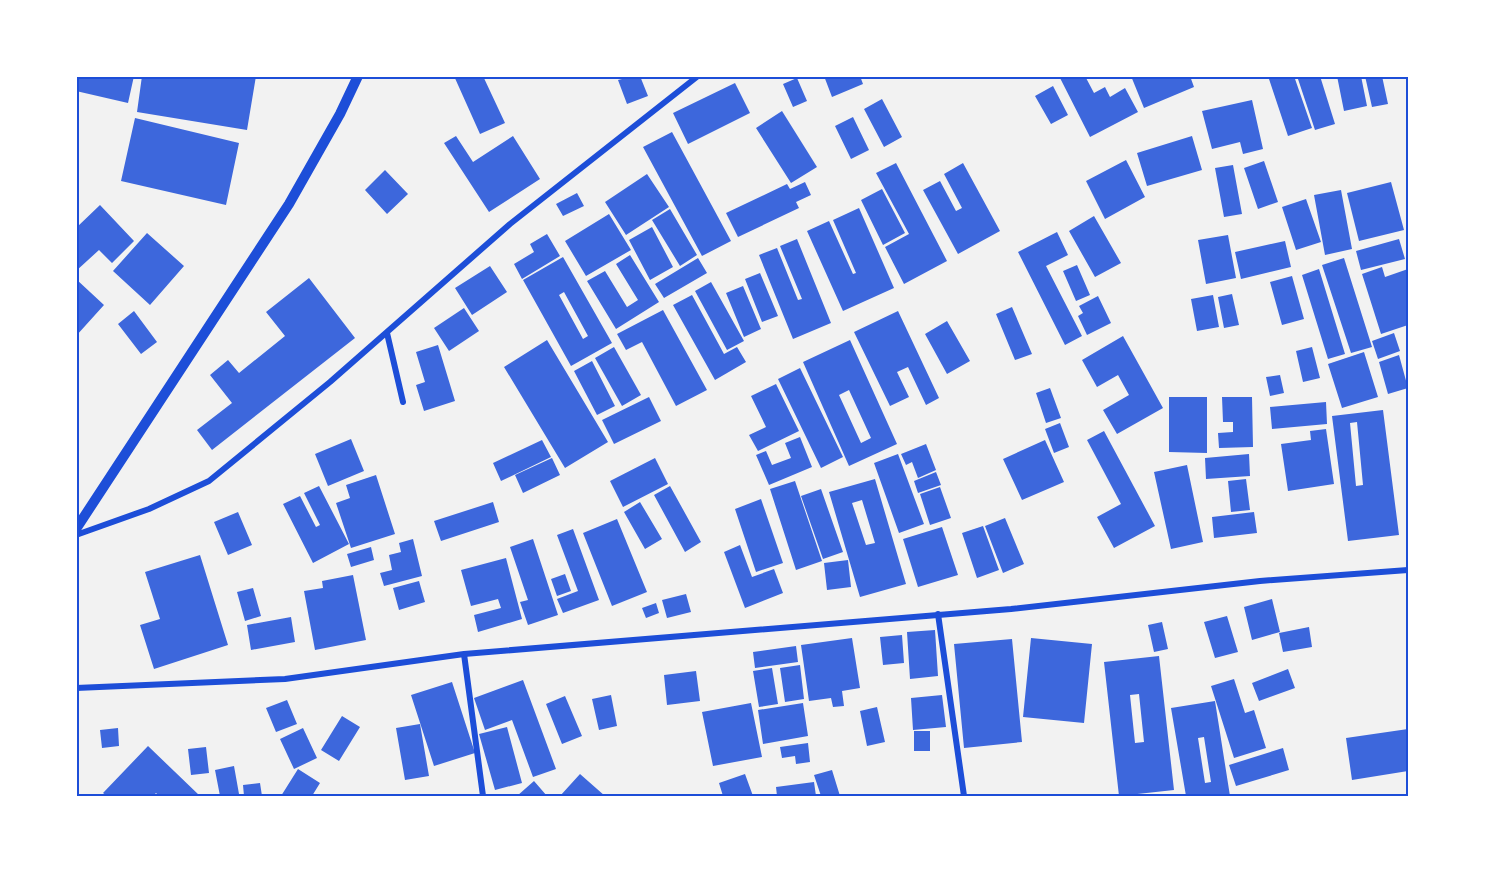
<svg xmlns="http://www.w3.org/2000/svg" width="1485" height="873" viewBox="0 0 1485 873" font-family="Ubuntu,sans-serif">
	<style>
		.building { fill: #3d67dc; fill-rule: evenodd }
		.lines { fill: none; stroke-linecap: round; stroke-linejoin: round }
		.minor { stroke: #1d4ed8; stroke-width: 6 }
		.tertiary { stroke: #1d4ed8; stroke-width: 10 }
		.neatline { fill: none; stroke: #1d4ed8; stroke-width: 2 }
	</style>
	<rect width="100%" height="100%" fill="#f2f2f2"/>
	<path class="building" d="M76,76H134L128,103L76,91Z
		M142,76H256L247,130L137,112Z
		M454,76H483L505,123L480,134Z
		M621,76H640L648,96L627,104L618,80L622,79Z
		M824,76H860L863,84L832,97Z
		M1059,76H1085L1094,93L1105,87L1110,97L1125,88L1138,112L1090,137Z
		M1131,76H1190L1194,87L1144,108Z
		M1268,76H1294L1312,128L1288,136Z
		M1297,76H1320L1335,124L1315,130Z
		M1337,76H1361L1367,106L1344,111Z
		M1365,76H1382L1388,104L1372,107Z
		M797,78L807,101L793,107L783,84Z
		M735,83L750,113L688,144L673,113Z
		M1053,86L1068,115L1051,124L1035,96Z
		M882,99L902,137L884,147L864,109Z
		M1252,100L1263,149L1243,154L1240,142L1212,149L1202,111Z
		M782,111L817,167L791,183L756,128Z
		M853,117L869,150L851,159L835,126Z
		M135,118L239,143L226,205L121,181Z
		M672,132L731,241L702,256L643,147Z
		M456,136L473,162L513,136L540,179L489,212L444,143Z
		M1192,136L1202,170L1147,186L1137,153Z
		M1126,160L1145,197L1105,219L1086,181Z
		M1264,161L1278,202L1258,209L1244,168Z
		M896,163L947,261L904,284L885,247L909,234L876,173Z
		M963,163L1000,231L958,254L923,190L940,181L956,211L962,208L944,174Z
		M1233,165L1242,214L1224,217L1215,168Z
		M385,170L408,194L387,214L365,190Z
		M647,174L669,207L626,235L605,202Z
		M805,182L811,195L796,202L799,208L738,237L726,213L787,184L790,189Z
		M1391,182L1404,230L1359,241L1347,193Z
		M882,189L905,233L883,245L861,200Z
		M1341,190L1352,249L1325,255L1314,195Z
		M577,193L584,206L563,216L556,204Z
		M1306,199L1321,242L1296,250L1282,207Z
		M100,205L134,241L112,263L99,250L76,271V228Z
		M859,208L894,288L843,311L807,231L829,221L853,274L856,273L833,220Z
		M670,209L697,255L680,266L652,220Z
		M609,214L631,250L586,276L565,241Z
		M1094,216L1121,263L1095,277L1069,231Z
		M652,227L673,267L650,280L629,240Z
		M1057,232L1068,255L1046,266L1082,336L1065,345L1018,252Z
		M147,233L184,266L150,305L113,271Z
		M547,234L560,256L522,279L514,264L534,252L530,244Z
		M1228,235L1236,278L1206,284L1198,240Z
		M797,239L831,323L793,339L759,255L777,248L798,300L802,299L780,246Z
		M1399,239L1405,259L1361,270L1356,251Z
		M1285,241L1291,267L1241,279L1235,252Z
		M630,255L659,302L616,329L587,281L605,271L627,307L638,300L616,264Z
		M563,257L612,343L571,366L523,280ZM564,292L588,336L583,339L559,295Z
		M698,258L707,273L664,298L655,284Z
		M1344,258L1372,347L1351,353L1322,265Z
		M1077,265L1090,295L1076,301L1063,271Z
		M490,266L507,292L472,315L455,288Z
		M1382,267L1385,277L1408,269V325L1381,334L1362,274Z
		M1319,269L1345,354L1328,359L1302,275Z
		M760,273L778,316L762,322L745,279Z
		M1292,276L1304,319L1282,325L1270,282Z
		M309,278L355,338L212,450L197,430L232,403L210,375L228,360L239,373L285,336L266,312Z
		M76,279L104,305L76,336Z
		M711,282L744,341L727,350L695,291Z
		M743,286L761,329L744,337L726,293Z
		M1232,294L1239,325L1224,328L1218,297Z
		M692,295L724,354L737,347L746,362L715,380L673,305Z
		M1213,295L1219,327L1197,331L1191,299Z
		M1098,296L1111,323L1087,335L1078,316L1083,313L1079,306Z
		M1012,307L1032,354L1015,360L996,314Z
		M464,308L479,331L449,351L434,328Z
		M663,310L707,390L676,406L642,342L626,350L617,334Z
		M134,311L157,342L141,354L118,324Z
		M898,311L939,398L926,405L908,367L897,372L909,397L890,406L854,332Z
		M947,321L970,361L947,374L925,334Z
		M1394,333L1400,351L1378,359L1372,341Z
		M1123,336L1163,408L1117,434L1103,410L1129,395L1118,375L1097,387L1082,360Z
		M547,340L608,442L565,468L504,367Z
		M850,340L897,444L849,466L803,362ZM849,390L871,438L861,443L839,395Z
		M438,345L455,401L424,411L416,385L425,382L416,352Z
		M614,347L641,395L622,406L595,358Z
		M1312,347L1320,378L1303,382L1296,351Z
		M1364,352L1378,397L1342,408L1328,364Z
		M1399,355L1408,388L1388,394L1379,362Z
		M592,361L615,406L597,415L574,371Z
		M800,368L843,457L821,468L778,379Z
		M1280,375L1284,393L1270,396L1266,377Z
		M776,384L799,431L758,451L749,435L766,427L751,396Z
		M1050,388L1061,418L1046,423L1036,393Z
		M649,397L661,421L614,444L602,420Z
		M1169,397H1207V453L1169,452Z
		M1222,397H1252L1253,447L1219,448L1218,433L1233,432V422H1223Z
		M1326,402L1327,424L1272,429L1270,407Z
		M1383,410L1399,535L1348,541L1332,416ZM1357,422L1363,485L1356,486L1350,423Z
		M1060,423L1069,447L1054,453L1045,429Z
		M1326,429L1334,484L1288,491L1281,444L1311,440L1310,431Z
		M1104,431L1155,526L1114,548L1097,517L1121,504L1087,440Z
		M800,437L812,467L769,485L756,455L766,451L772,465L791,458L785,443Z
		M351,439L364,471L328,486L315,454Z
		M542,440L551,457L501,481L493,463Z
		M1045,440L1064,482L1022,500L1003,459Z
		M926,444L936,470L918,478L912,462L906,465L901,454Z
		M898,454L924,524L899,533L874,463Z
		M1249,454L1250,476L1206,479L1205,458Z
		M552,458L560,475L523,493L515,475Z
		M655,458L668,484L623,507L610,481Z
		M1187,465L1203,542L1171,549L1154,472Z
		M936,472L941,485L918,493L914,481Z
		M376,475L395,534L351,548L336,503L350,498L346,485Z
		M875,479L906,584L860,597L829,492ZM862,500L875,543L866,545L852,503Z
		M1246,479L1250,510L1231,512L1228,481Z
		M795,481L822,561L796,570L770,489Z
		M319,486L349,544L313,563L283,504L300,496L316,527L320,525L304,493Z
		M670,486L701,542L685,552L654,495Z
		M940,487L951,518L930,525L920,494Z
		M821,489L843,552L823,559L801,496Z
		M761,499L783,563L756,572L735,509Z
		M493,502L499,522L441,541L434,521Z
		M640,502L662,539L645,549L624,512Z
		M238,512L252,545L228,555L214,522Z
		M1254,512L1257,533L1214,538L1212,517Z
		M1005,518L1024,564L1003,573L985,526Z
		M617,519L647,592L612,606L583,533Z
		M983,526L999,570L977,578L962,533Z
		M942,527L958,575L918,587L903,539Z
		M573,529L599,600L563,613L557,599L578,591L557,535Z
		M413,539L422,576L384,586L380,573L392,570L389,555L401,552L399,543Z
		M533,539L558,615L528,625L520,602L528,600L510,547Z
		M740,545L752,577L774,569L783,593L745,608L724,552Z
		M371,547L374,560L351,567L347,554Z
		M200,555L228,645L154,669L140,625L160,619L145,572Z
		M506,558L522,619L478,632L474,615L501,608L498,599L471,606L461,570Z
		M848,560L851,587L827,590L824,563Z
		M565,574L571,591L557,596L551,579Z
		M353,575L366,640L315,650L304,591L323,588L322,581Z
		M419,581L425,602L399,610L393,588Z
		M253,588L261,616L245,621L237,592Z
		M686,594L691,612L667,618L662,600Z
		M1272,599L1280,632L1252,640L1244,607Z
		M656,603L659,613L646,618L642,608Z
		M1227,616L1238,652L1215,658L1204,622Z
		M291,617L295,642L251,650L247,625Z
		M1162,622L1168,649L1154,652L1148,625Z
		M1309,627L1312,647L1283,652L1279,633Z
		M935,630L938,676L910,679L907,632Z
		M902,635L904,663L883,665L880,637Z
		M852,638L860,688L842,691L844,706L833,707L831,698L809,701L801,645Z
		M1031,638L1092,644L1084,723L1023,717Z
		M1012,639L1022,742L964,748L954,644Z
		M796,646L798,662L755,668L753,652Z
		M1159,656L1174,790L1119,796L1104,662ZM1139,694L1144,742L1135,743L1130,695Z
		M800,665L804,699L785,702L780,668Z
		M772,668L778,704L759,707L753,671Z
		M1288,669L1295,688L1259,701L1252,683Z
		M696,671L700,701L667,705L664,675Z
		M1234,679L1245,713L1254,710L1266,748L1234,758L1211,686Z
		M523,680L556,769L533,777L512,720L485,730L474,698Z
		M452,682L475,753L434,766L411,695Z
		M611,695L617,726L599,730L592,699Z
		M942,695L946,727L913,730L911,698Z
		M565,696L582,736L562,744L546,704Z
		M287,700L297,724L276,732L266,708Z
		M1215,701L1230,796H1186L1171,708ZM1204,737L1211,782L1205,783L1198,738Z
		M751,703L762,757L713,766L702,712Z
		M803,703L808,736L763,744L758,710Z
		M877,707L885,742L867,746L860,711Z
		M342,716L360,727L339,761L321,750Z
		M420,724L429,776L405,780L396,728Z
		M507,727L522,783L495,790L479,734Z
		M118,728L119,746L102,748L100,730Z
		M303,728L317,758L294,769L280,739Z
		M1408,729V771L1352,780L1346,738Z
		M914,731H930V751H914Z
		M808,743L810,762L796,764L795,756L782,758L780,747Z
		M148,746L200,796H159L156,793L153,796H107L103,793Z
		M206,747L209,773L191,775L188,749Z
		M1283,748L1289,770L1236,786L1229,765Z
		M234,766L239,794L220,796L215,770Z
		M298,769L320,783L312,796H281Z
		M832,770L840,796H821L814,775Z
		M580,774L605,796H560Z
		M745,774L753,796H723L719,783Z
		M534,781L547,796H517Z
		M814,782L816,796H777L776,787Z
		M260,783L262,796H244L243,785Z"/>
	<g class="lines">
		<path class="minor" d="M387,333L403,402
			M76,535L149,509L209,481L330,382L510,224L698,76
			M938,614L964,796
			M464,654L483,796
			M76,688L285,679L464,654L1011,609L1260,581L1408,570"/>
		<path class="tertiary" d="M76,529L289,204L340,114L358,76"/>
	</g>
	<rect width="1485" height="873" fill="none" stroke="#ffffff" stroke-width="156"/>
	<rect x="78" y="78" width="1329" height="717" class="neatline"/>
</svg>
